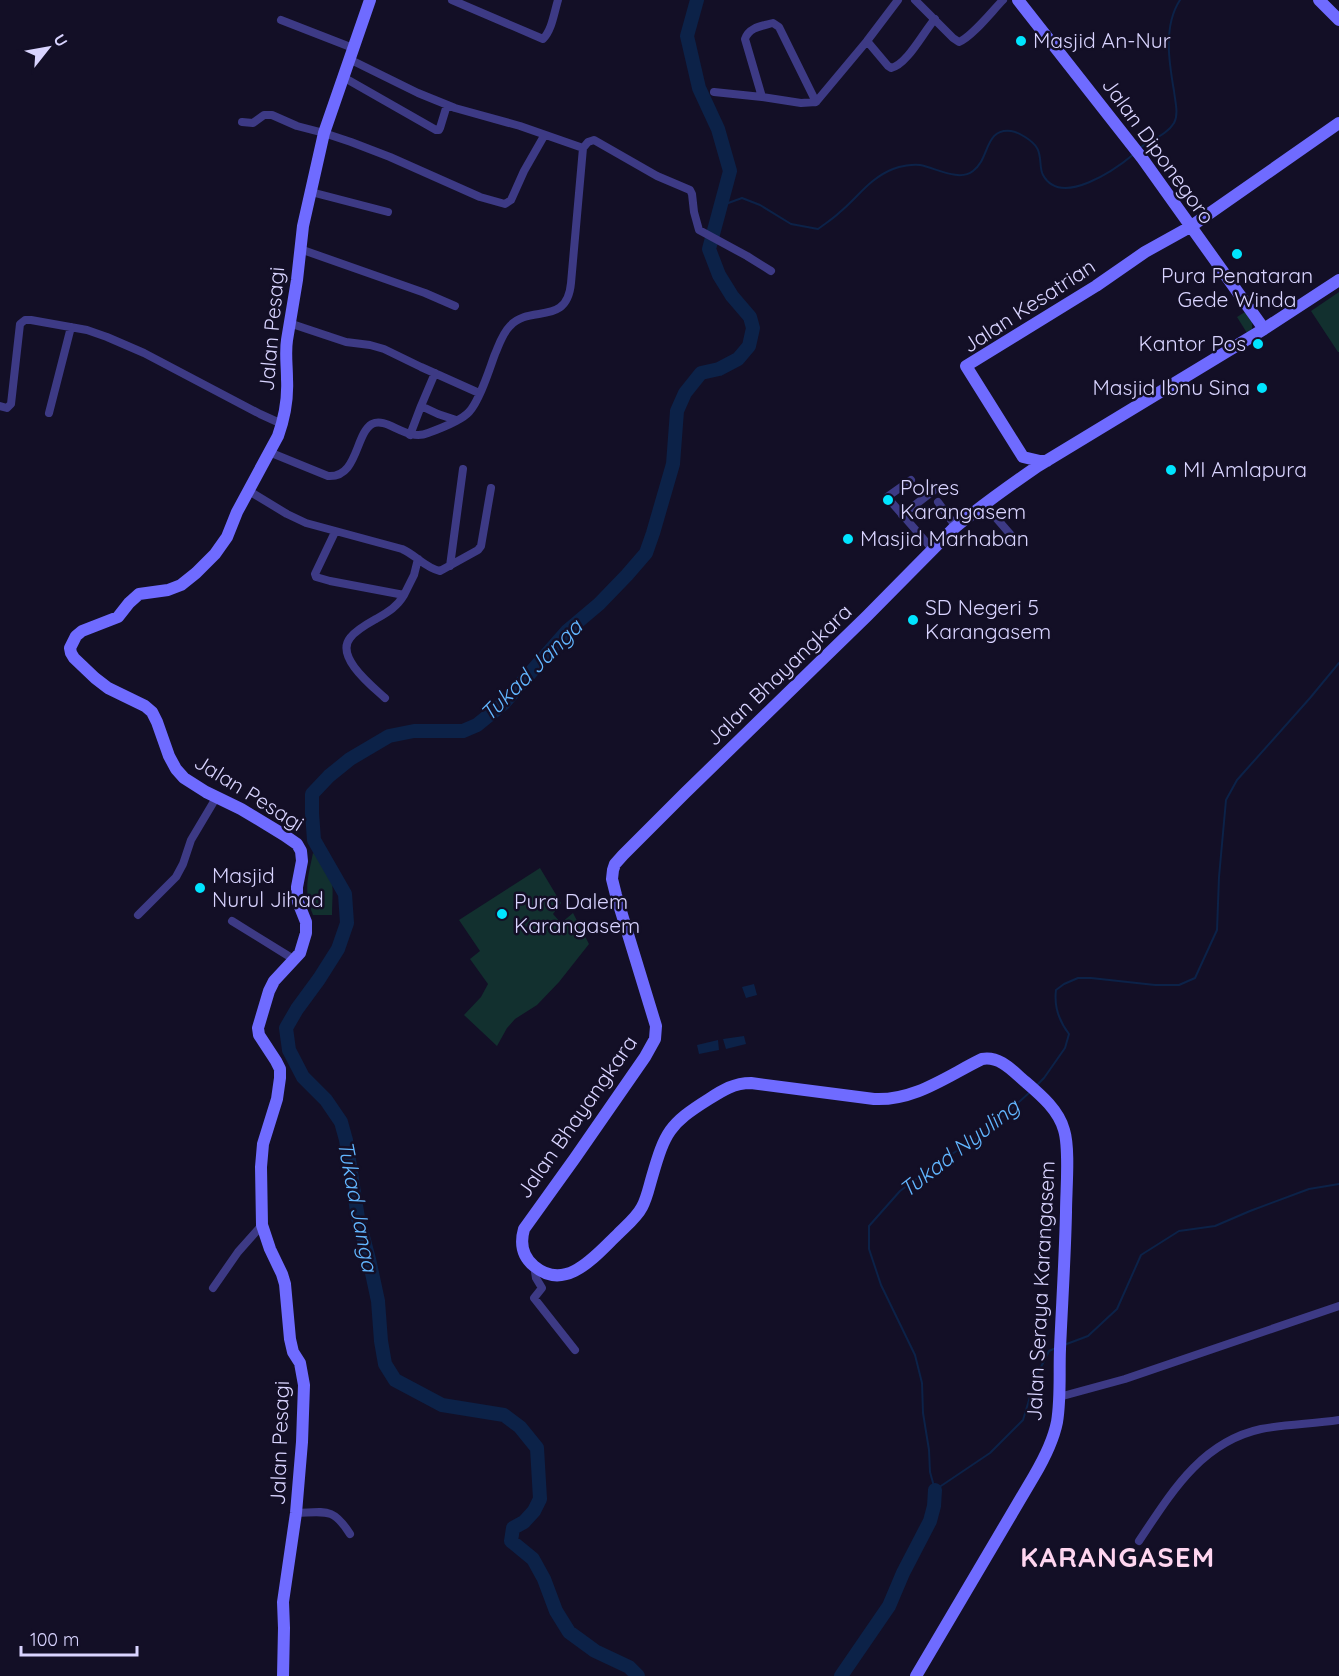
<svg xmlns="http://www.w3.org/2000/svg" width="1339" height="1676" viewBox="0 0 1339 1676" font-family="Quicksand,sans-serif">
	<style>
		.green { fill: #12302f }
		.water { fill: #0c2248 }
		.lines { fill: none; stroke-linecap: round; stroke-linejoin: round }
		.stream { stroke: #0c2248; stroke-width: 2 }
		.river { stroke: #0c2248; stroke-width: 14 }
		.street { stroke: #3d3a85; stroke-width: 8 }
		.secondary { stroke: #6f6bff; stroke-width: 12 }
		.poi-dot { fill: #00e5ff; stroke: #130f26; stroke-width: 2 }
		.labels { text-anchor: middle; stroke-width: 5; stroke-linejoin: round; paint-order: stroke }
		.poi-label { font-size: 21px; fill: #d9d4ff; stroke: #130f26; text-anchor: start }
		.street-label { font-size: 21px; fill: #d9d4ff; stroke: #130f26 }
		.water-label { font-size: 22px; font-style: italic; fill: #62b6ff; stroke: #130f26 }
		.district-label { font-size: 27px; font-weight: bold; letter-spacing: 1.5px; fill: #ffd6f0; stroke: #130f26 }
	</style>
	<rect width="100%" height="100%" fill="#130f26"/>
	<path class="green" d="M1339,292V352H1338L1311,311Z
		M1245,312L1252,321V330L1247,333L1237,317Z
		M313,853C338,871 332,888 332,915H313C303,890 308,878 313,853Z
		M540,868L561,903L553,914L561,923L573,913L589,944L559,982L537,1005L515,1019L507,1028L497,1046L464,1015L481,997L488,984L470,959L480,951L459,920Z"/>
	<path class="water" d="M754,984L757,995L746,998L742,987Z
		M744,1036L746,1044L726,1049L723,1039Z
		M718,1040L719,1050L699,1054L697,1045Z"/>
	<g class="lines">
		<path class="stream" d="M1140,148C1150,140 1167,135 1174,123C1179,114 1175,101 1174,91C1169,62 1163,26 1180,0
			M720,206L742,198L760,205L791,224L818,229C826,223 834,218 840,212C858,197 870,178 893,169C900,166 913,164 920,165C936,168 959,182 973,171C990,159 984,128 1011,131C1019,132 1033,141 1037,148C1042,156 1039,168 1043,175C1061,208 1116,169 1134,154
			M1036,1086L1044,1078L1065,1048L1069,1034C1059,1021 1054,1006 1056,990L1064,984L1078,978H1091L1155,985H1179L1195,978L1217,930L1219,877L1226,800L1237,780L1310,698L1339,663
			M1030,1092L986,1132L938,1163L900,1191L869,1226V1249L881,1285L915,1355L922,1383L923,1413L929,1450L930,1472L935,1490L990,1453L1023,1420L1036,1377L1049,1351L1056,1348
			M1064,1345L1088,1336L1117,1309L1141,1255L1179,1231L1215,1226L1250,1211L1309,1189L1339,1184"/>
		<path class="river" d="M638,1676L629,1667L595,1651L569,1632L556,1611L544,1579L533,1559L511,1541L513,1528L524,1522L534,1511L540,1499L537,1448L520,1427L504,1415L442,1405L395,1380L385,1364L381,1341L378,1301L369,1259L358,1218L346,1140L341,1122L326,1100L303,1077L289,1050L286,1028L297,1009L319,979L338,949L347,923L345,894L314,840L312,813V794L329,776L350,759L389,736L414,731H463L477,725L504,703L567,631L599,604L627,575L646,553L653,533L673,464L677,411L685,393L701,373L719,369L738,359L749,346L753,328L750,317L732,296L719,275L709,249L730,171L718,129L699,88L687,36L697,0
			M841,1676L889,1606L903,1573L930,1521L934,1506L935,1490"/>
		<path class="street" d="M452,0L543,39C552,30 554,13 558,0
			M915,0L953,38L959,42C972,37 993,10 1003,0
			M281,20L353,48
			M867,41L888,66L891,68C907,65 924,31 935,19
			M349,59L418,93L455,108L520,126L583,148L588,142L594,140L657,176L690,190L692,194L694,212L699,230L747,256L771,271
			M343,77L436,130H439L440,128L447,105
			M714,92L762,97L801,103L816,102L867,41L898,0
			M762,97L745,39C749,27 762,26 773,23L779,27L816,102
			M242,122L253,123L264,115H272L297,126L324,133L351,142L390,157L480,197L505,204L511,200L524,171L544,136
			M311,192L388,212
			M300,249L425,293L455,306
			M289,323L346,342L370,345L384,349L421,367L479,393
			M0,406L7,408L11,404L20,324L25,320H31L87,330L107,337L144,353L260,414L282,424
			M421,406L435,373
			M49,413L71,327
			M410,435L421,406L438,414L456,420
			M269,452L328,476C358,478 355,434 372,424C387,416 406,442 428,433C439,429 461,421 469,412C480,400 489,370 495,354C499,345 502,334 510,326C530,304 567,327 571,283L583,148
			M911,480L887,497L933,550
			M249,491L287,514L306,523L402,549C416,555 425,568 440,571L478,550L481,546L491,488
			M938,502L956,527
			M984,504L1018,543
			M902,515L933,491
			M335,532L315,574L316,577L330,581L404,595C397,607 388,612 376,619C367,624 356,630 350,638C335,657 372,686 385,698
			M450,566L463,469
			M404,595L414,575L418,559
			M138,915L176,877L183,864L191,840L216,798
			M232,921L295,960
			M534,1266L536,1278L542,1288L534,1298L575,1350
			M213,1288L238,1252L262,1225
			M1059,1397L1125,1379L1339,1306
			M296,1513C326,1512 333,1507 350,1534
			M1139,1541C1171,1493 1201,1442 1261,1429C1287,1424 1313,1424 1339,1420"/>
		<path class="secondary" d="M1018,0L1142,158L1264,329
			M1319,0L1339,20
			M1047,461H1040L1023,457L966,366L1096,286L1145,252L1190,227L1339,123
			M283,1676L284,1628L283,1602L296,1513L302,1442L304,1385L300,1363L293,1352L290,1339L285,1284L282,1274L270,1249L262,1225L261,1167L263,1144L277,1099L280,1078V1069L276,1061L259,1035L258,1028L269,991L274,981L300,953L306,933V922L298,902L297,895V887L302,861L301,851L297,844L284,835L241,809L206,792L184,778L176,769L169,756L157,722L152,712L145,706L108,688L95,678L74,658L71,653L70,648L76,636L82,631L118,617L129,603L139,594L168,590L181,585L196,573L215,554L227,537L237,512L278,436C284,419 288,397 287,379C287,365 285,353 287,340L297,280L303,226L324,133L370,0
			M916,1676L1034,1476C1044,1459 1053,1442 1057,1422C1061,1398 1059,1373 1060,1349C1062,1303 1065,1258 1066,1212C1066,1190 1070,1149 1064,1130C1058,1108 1037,1092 1021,1078C1010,1068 998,1056 982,1059C947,1076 915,1101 874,1099L751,1083C734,1083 723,1090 709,1099C669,1124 665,1132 652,1177C649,1187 647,1198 642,1207C637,1217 626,1226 618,1234C596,1255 566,1293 534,1266C522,1256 520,1243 524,1229L575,1158L645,1057L655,1039L656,1026L616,895L612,879L613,870L615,864L623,855L685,793L867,616L953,529C981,506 1009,486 1038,466L1264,329L1339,280"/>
	</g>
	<g class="poi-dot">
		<circle cx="1021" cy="41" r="6"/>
		<circle cx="1237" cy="254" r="6"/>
		<circle cx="1258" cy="344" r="6"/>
		<circle cx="1262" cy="388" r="6"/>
		<circle cx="1171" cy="470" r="6"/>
		<circle cx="888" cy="500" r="6"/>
		<circle cx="848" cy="539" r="6"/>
		<circle cx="913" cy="620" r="6"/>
		<circle cx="200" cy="888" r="6"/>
		<circle cx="502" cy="914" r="6"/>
	</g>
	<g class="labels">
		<g class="poi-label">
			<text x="1033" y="48">Masjid An-Nur</text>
			<text x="1237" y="283" text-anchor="middle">Pura Penataran<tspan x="1237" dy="24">Gede Winda</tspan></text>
			<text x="1246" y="351" text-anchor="end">Kantor Pos</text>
			<text x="1250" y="395" text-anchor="end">Masjid Ibnu Sina</text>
			<text x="1183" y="477">MI Amlapura</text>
			<text x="900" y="495">Polres<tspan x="900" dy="24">Karangasem</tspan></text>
			<text x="860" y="546">Masjid Marhaban</text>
			<text x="925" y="615">SD Negeri 5<tspan x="925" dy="24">Karangasem</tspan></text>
			<text x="212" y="883">Masjid<tspan x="212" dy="24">Nurul Jihad</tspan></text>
			<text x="514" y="909">Pura Dalem<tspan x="514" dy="24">Karangasem</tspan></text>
		</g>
		<g class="street-label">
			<text transform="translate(1158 151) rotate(54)" y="7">Jalan Diponegoro</text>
			<text transform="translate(1029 306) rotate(-33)" y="7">Jalan Kesatrian</text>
			<text transform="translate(272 329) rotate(-85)" y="7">Jalan Pesagi</text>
			<text transform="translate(779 675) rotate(-44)" y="7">Jalan Bhayangkara</text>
			<text transform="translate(249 793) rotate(32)" y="7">Jalan Pesagi</text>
			<text transform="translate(577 1117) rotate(-55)" y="7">Jalan Bhayangkara</text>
			<text transform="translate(1041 1291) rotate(-87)" y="7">Jalan Seraya Karangasem</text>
			<text transform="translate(280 1443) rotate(-88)" y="7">Jalan Pesagi</text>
		</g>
		<g class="water-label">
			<text transform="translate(531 670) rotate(-45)" y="8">Tukad Janga</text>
			<text transform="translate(959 1148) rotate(-38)" y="8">Tukad Nyuling</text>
			<text transform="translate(358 1206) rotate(79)" y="8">Tukad Janga</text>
		</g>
		<g class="district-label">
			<text x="1118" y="1567">KARANGASEM</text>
		</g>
	</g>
	<g transform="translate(48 48) rotate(59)" stroke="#130f26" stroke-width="4.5" paint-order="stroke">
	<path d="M0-4.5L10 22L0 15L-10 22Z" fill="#d9d4ff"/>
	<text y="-9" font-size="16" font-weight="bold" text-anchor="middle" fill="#d9d4ff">U</text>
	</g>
	<path d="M21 1646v9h116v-9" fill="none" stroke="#d9d4ff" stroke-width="3"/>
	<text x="30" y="1646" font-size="18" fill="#d9d4ff" stroke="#130f26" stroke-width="4.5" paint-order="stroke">100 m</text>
</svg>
